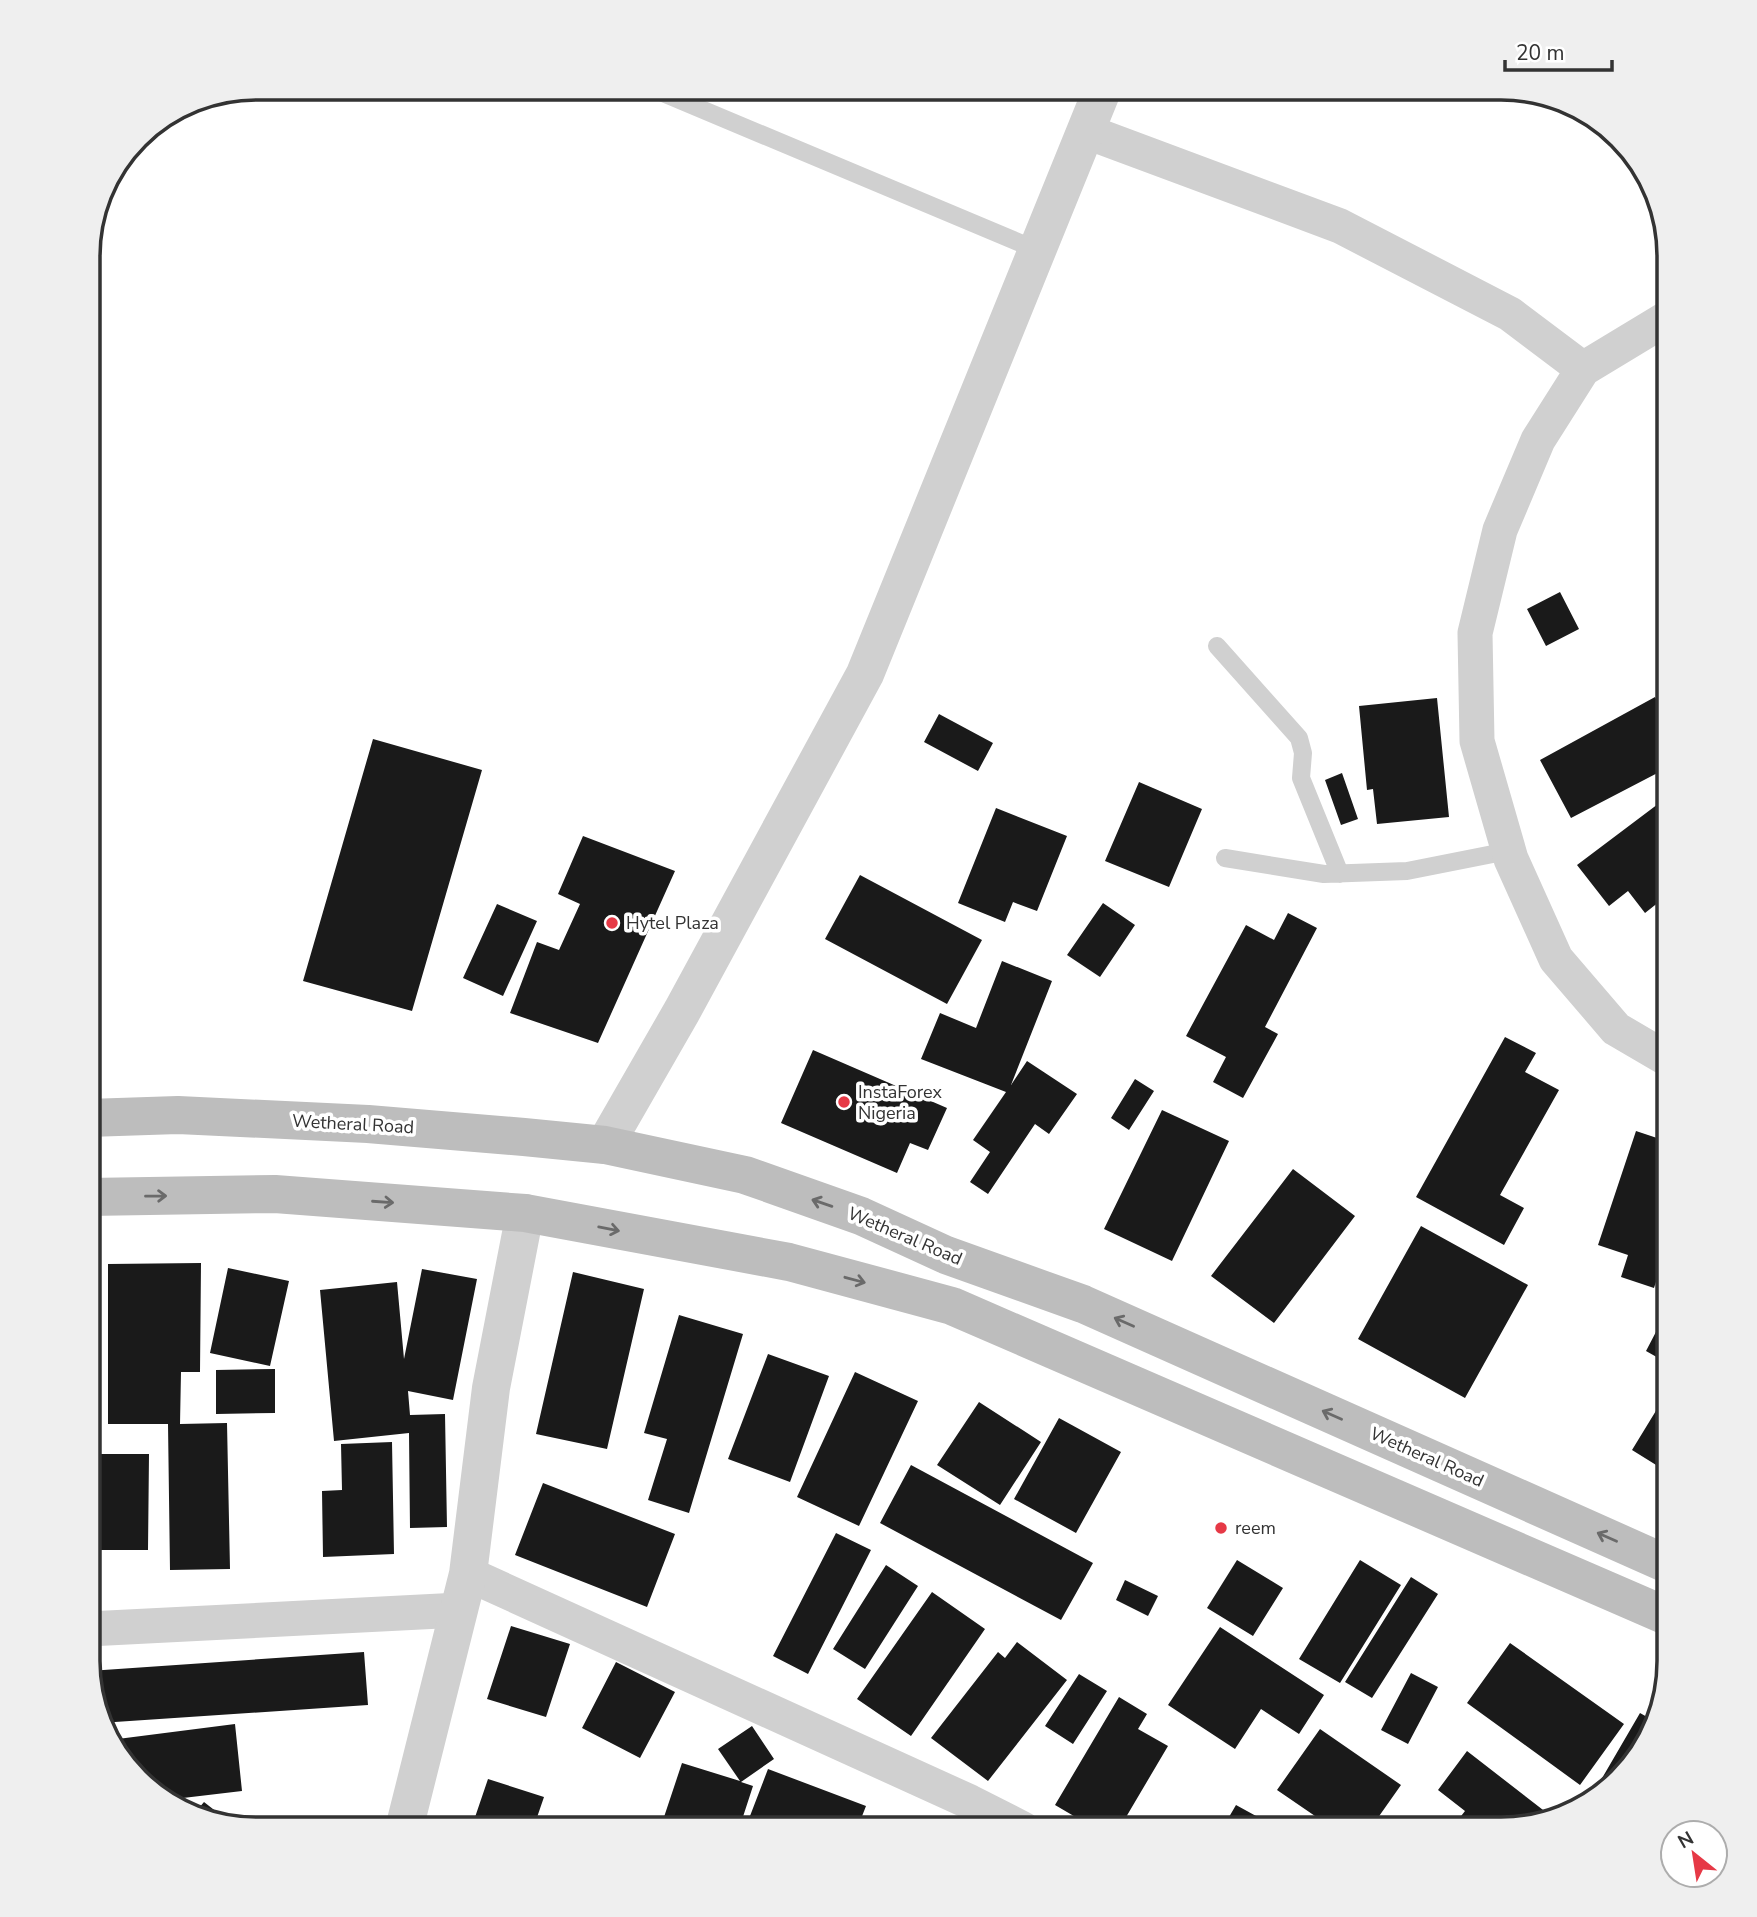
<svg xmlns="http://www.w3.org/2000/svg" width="1757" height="1917" viewBox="0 0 1757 1917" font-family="'Nunito Sans',sans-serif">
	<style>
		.building { fill: #1a1a1a }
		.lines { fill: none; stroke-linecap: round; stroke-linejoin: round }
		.service { stroke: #d0d0d0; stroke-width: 18 }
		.minor { stroke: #d0d0d0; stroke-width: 35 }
		.tertiary { stroke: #d0d0d0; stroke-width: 38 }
		.secondary { stroke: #bdbdbd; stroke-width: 38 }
		.oneway { stroke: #6a6a6a }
		.poi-dot { fill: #e63946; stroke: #fff; stroke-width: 2.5 }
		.labels { text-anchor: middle; stroke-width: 7; stroke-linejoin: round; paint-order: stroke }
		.poi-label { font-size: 18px; fill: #333; stroke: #fff; text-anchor: start }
		.street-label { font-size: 18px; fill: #333; stroke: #fff }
		.rim { fill: none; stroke: #333; stroke-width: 3.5 }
	</style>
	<rect width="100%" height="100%" fill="#fff"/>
	<path class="building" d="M1560,592L1579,629L1546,646L1527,609Z
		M1655,697L1669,724V767L1571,818L1540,760Z
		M1437,698L1449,817L1377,824L1373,789L1367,790L1359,706Z
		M939,714L993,743L978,771L924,742Z
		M373,739L482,770L412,1011L303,981Z
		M1342,773L1358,819L1341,825L1325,780Z
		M1139,782L1202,809L1169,887L1105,861Z
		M1666,798L1669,802V894L1645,913L1628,891L1609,906L1577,865Z
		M996,808L1067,836L1037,911L1013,902L1005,922L958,903Z
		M583,836L675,871L598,1043L510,1013L537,942L559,950L580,904L558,894Z
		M860,875L982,940L947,1004L825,939Z
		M1103,903L1135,925L1100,977L1067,955Z
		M497,904L537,921L503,996L463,978Z
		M1288,913L1317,928L1265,1027L1278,1034L1243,1098L1213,1082L1226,1057L1186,1036L1246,925L1274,940Z
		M1002,961L1052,981L1011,1085L1027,1061L1077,1094L1049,1134L1035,1124L988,1194L970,1182L990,1152L973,1140L1006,1092L921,1059L940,1013L976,1028Z
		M1505,1037L1536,1053L1525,1072L1559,1090L1500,1195L1524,1208L1504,1245L1416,1197Z
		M813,1050L947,1108L928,1150L910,1143L897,1173L781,1123Z
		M1135,1079L1154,1091L1129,1130L1111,1118Z
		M1162,1110L1229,1141L1172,1261L1104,1229Z
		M1669,1124V1242L1654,1288L1621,1277L1628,1255L1598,1245L1636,1131L1663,1140Z
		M1293,1169L1355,1216L1274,1323L1211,1276Z
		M1421,1226L1528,1285L1465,1398L1358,1339Z
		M201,1263L200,1372H181L180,1424L227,1423L230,1569L170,1570L168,1424H108V1264Z
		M228,1268L289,1281L270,1366L210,1353Z
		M422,1269L477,1279L453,1400L408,1391L410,1415L445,1414L447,1527L410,1528L409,1433L334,1441L320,1290L397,1282L404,1359Z
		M573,1272L644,1289L607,1449L536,1434Z
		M1669,1307V1364L1646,1351Z
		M679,1315L743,1334L689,1513L648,1500L667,1439L644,1433Z
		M768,1354L829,1376L790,1482L728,1459Z
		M275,1369V1413L216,1414V1370Z
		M855,1372L918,1401L859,1526L797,1497Z
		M1665,1396L1669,1398V1473L1632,1450Z
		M979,1402L1041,1442L1000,1505L937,1465Z
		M1059,1418L1121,1452L1076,1533L1014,1499Z
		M392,1442L394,1554L323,1557L322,1491L342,1490L341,1444Z
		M93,1454H149L148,1550H92Z
		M911,1465L1093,1563L1061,1620L880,1523Z
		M543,1483L675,1534L647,1607L515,1555Z
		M836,1533L871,1550L808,1674L773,1656Z
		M1237,1560L1283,1588L1253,1636L1207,1608Z
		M1360,1560L1401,1585L1340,1683L1299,1659Z
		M886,1565L918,1586L865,1669L833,1649Z
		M1411,1577L1438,1594L1372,1698L1345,1682Z
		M1125,1580L1158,1596L1148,1616L1116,1600Z
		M932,1592L985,1629L911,1736L857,1699Z
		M511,1626L570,1644L546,1717L487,1699Z
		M1220,1627L1324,1695L1299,1734L1261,1709L1235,1749L1168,1705Z
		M1017,1642L1067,1680L988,1781L931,1738L998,1652L1005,1658Z
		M1510,1643L1624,1724L1580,1785L1467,1703Z
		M364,1652L368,1705L100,1723L97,1716L89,1671Z
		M616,1662L675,1692L640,1758L582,1728Z
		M1411,1673L1438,1687L1408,1744L1381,1730Z
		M1079,1674L1107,1691L1073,1744L1045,1726Z
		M1119,1697L1147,1714L1138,1729L1168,1746L1119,1829H1096L1055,1805Z
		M1640,1713L1656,1722L1652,1735L1604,1795L1587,1804Z
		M235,1724L242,1791L166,1800L122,1764L110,1740Z
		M752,1726L774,1759L741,1782L753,1786L739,1829H660L682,1763L740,1781L718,1749Z
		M1320,1729L1401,1785L1370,1829H1334L1277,1790Z
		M1467,1751L1556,1820L1502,1829H1451L1465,1811L1438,1790Z
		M768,1769L866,1806L857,1829H745Z
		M488,1779L544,1797L533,1829H471Z
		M204,1802L232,1824L193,1815Z
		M1236,1805L1280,1829H1222Z"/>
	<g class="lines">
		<path class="service" d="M651,88L1037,250
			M1217,646L1299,738L1303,753L1301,778L1340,874
			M1225,858L1324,874L1407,871L1508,851"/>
		<path class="minor" d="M1085,131L1340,226L1510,314L1583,369
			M1669,317L1583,369L1538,440L1500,530L1475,633L1477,741L1511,859L1556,959L1616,1029L1669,1060
			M468,1574L970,1802L1023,1829
			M88,1629L460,1610"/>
		<path class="tertiary" d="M605,1145L682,1011L865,674L1103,88
			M404,1829L468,1574L491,1388L525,1213"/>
		<path class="secondary" d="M88,1118L178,1115L368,1124L524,1137L605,1145L745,1175L861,1216L946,1255L1083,1304L1669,1565
			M88,1197L275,1194L525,1213L789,1262L952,1306L1669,1617"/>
	</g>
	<defs><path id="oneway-shaft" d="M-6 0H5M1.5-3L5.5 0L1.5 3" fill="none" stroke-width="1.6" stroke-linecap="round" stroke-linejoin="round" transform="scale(1.75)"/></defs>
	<g class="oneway">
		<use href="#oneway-shaft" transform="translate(156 1196) rotate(-1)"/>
		<use href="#oneway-shaft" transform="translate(383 1202) rotate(4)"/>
		<use href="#oneway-shaft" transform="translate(822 1203) rotate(-161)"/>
		<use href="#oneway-shaft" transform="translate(609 1229) rotate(11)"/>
		<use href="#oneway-shaft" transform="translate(855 1280) rotate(15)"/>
		<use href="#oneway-shaft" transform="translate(1124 1322) rotate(-156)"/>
		<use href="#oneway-shaft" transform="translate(1332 1415) rotate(-156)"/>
		<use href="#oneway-shaft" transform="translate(1607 1537) rotate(-156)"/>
	</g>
	<g class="poi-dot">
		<circle cx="612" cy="923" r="7"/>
		<circle cx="844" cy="1102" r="7"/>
		<circle cx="1221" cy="1528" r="7"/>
	</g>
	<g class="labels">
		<g class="poi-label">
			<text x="626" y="929">Hytel Plaza</text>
			<text x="858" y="1098">InstaForex<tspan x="858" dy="21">Nigeria</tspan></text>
			<text x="1235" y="1534">reem</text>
		</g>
		<g class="street-label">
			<text transform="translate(353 1124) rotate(3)" y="6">Wetheral Road</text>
			<text transform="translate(905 1236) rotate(23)" y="6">Wetheral Road</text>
			<text transform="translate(1427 1457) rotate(24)" y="6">Wetheral Road</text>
		</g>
	</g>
	<path d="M0 0H1757V1917H0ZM256 100H1501A156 156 0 0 1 1657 256V1661A156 156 0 0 1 1501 1817H256A156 156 0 0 1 100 1661V256A156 156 0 0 1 256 100Z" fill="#efefef" fill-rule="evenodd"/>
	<path class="rim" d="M256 100H1501A156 156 0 0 1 1657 256V1661A156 156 0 0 1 1501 1817H256A156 156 0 0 1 100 1661V256A156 156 0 0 1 256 100Z"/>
	<g transform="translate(1694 1854) rotate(330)"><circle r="33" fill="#ffffff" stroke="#adadad" stroke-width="2"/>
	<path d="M0-5L12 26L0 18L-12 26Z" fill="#e63946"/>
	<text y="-10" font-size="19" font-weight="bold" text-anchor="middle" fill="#333333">N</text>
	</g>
	<path d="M1505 60v10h107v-10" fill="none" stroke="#333333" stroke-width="3.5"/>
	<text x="1516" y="60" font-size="21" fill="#333333" stroke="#ffffff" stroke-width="5" paint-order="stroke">20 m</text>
</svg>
